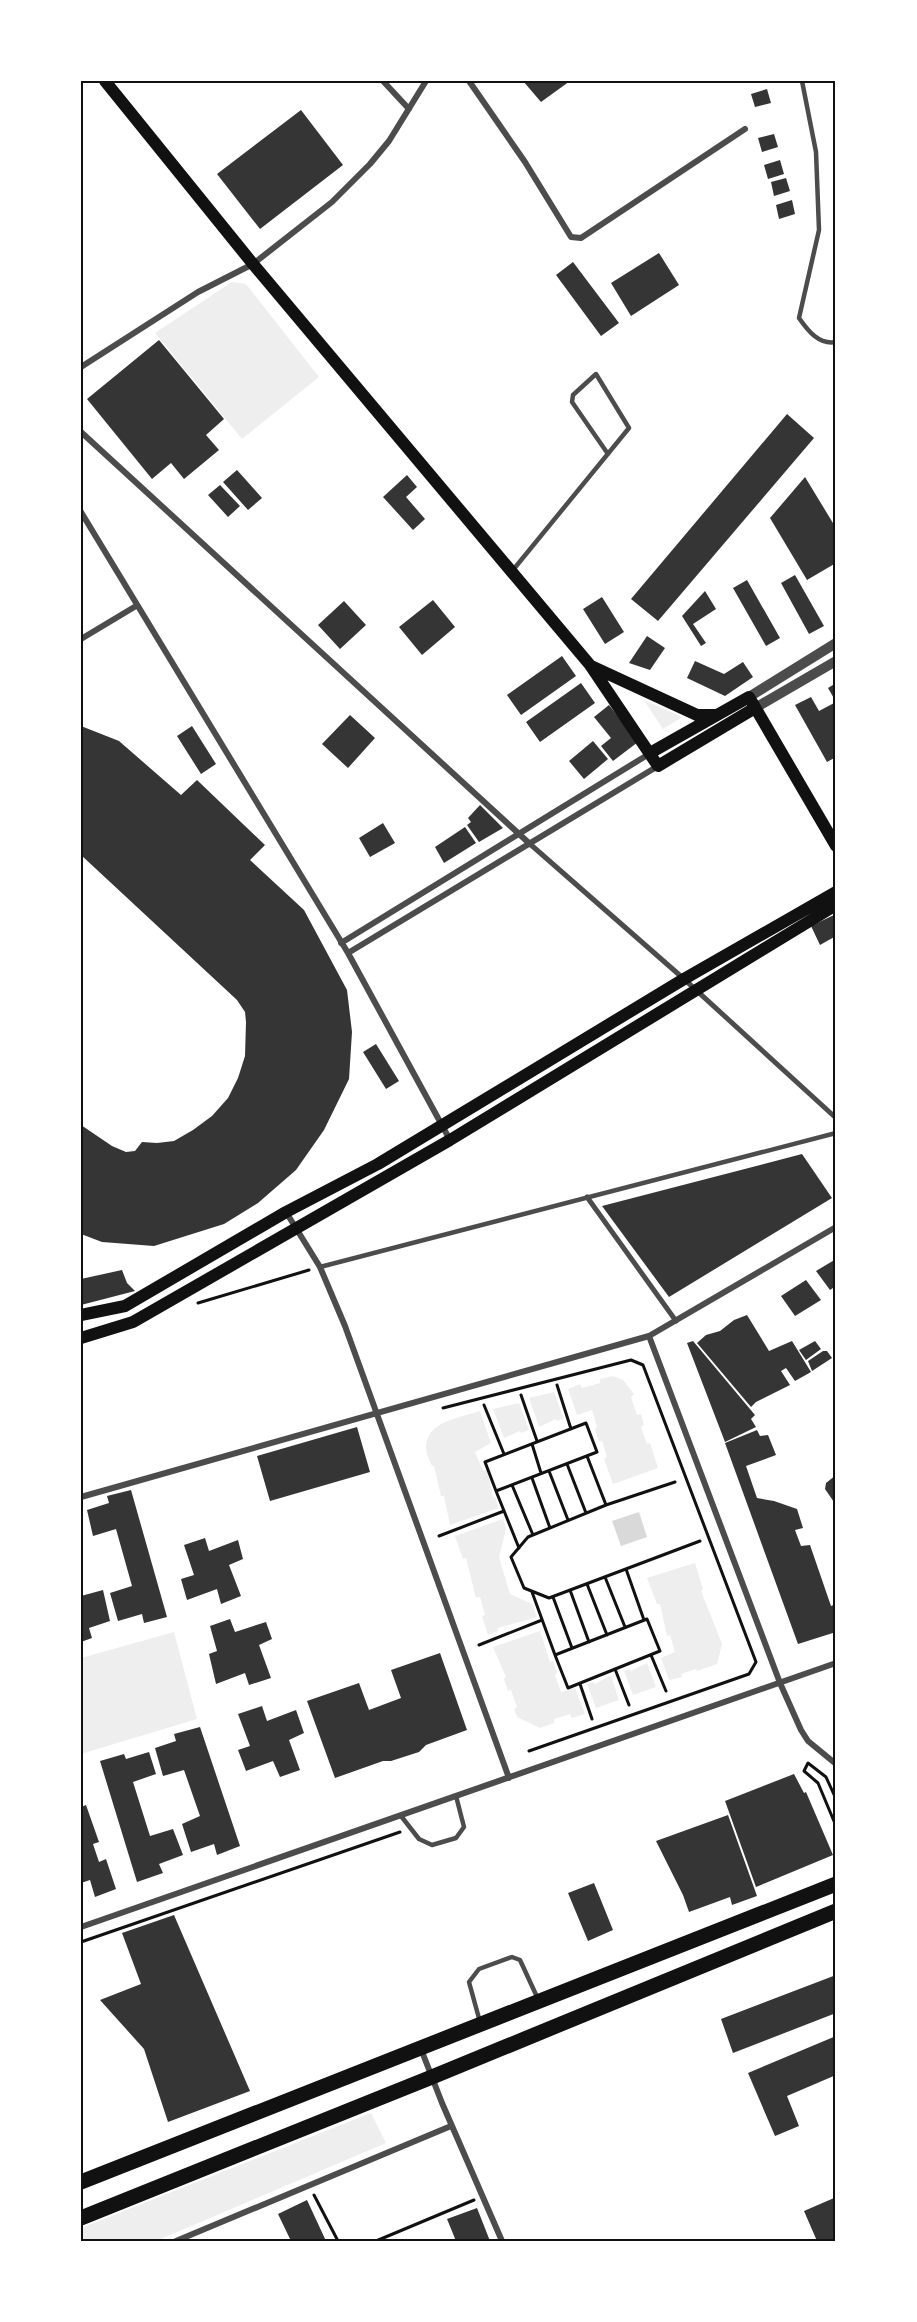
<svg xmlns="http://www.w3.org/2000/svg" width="917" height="2322" viewBox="0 0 917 2322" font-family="Commissioner,sans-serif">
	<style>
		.green { fill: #eee }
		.water { fill: #d9d9d9 }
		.building { fill: #353535 }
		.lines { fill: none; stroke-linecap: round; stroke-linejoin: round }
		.path { stroke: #111; stroke-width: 3 }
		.service { stroke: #4c4c4c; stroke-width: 4.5 }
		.pedestrian { stroke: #4c4c4c; stroke-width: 5 }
		.minor { stroke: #4c4c4c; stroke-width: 6 }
		.tertiary { stroke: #4c4c4c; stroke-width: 10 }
		.secondary { stroke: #111; stroke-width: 12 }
		.primary { stroke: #111; stroke-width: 15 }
		.neatline { fill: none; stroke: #111; stroke-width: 2 }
	</style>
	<rect width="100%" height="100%" fill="#fff"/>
	<path class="green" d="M232,282L246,284L319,377L242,439L155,333Z
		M644,700L682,717L663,729Z
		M613,1376L623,1380L634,1394L631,1397L637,1415L641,1414L644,1425L641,1427L647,1444L650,1443L658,1468L613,1484L604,1459L607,1457L602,1441L599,1442L595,1429L597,1427L592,1410L577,1415L568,1389L580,1384L582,1388L600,1383V1379Z
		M554,1392L564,1419L557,1421L556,1419L539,1427L529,1398Z
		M519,1403L529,1430L521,1433L520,1431L504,1438L493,1409Z
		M480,1411L491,1443L475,1452L483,1471L487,1470L493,1497H495L499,1508L450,1525L444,1496H441L434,1466H432C430,1461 426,1454 426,1448C426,1421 460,1418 480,1411Z
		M503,1519L506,1529L499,1557L510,1594L532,1604L537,1617L498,1628V1631L488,1635L482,1616L485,1615L480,1597L476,1598L466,1558L463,1559L455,1536Z
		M695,1563L703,1589L701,1591L722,1644L717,1664L697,1671L696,1669L681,1674L682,1677L669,1680L661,1658L675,1652L670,1635L667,1636L660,1604H657L647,1578Z
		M540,1631L550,1662L553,1661L557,1673L555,1675L561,1692L575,1688L585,1714L572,1718L570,1714L554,1719V1723L540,1728L517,1717L514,1709L517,1707L511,1690L508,1691L504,1679L506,1677L493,1647Z
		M174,1632L197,1719L81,1754V1658Z
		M647,1663L656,1687L633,1695L624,1671L630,1669L631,1671Z
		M611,1675L619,1700L596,1708L587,1684L593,1682L595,1684Z
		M371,2113L386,2143L156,2241H81V2228Z"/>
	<path class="water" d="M639,1512L647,1537L621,1546L612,1521Z"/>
	<path class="building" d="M523,81H570L541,102Z
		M767,89L771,103L755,107L751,94Z
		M301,110L343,165L260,229L217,174Z
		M774,134L778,147L762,152L758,138Z
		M780,160L784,174L768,179L764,165Z
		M786,178L790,191L774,196L771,182Z
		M792,200L795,214L779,219L776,205Z
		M659,253L679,285L631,316L611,283Z
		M573,262L619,323L601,336L556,275Z
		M159,340L224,419L206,435L219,450L184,479L171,463L152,479L87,399Z
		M787,414L814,438L658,621L631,599Z
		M237,470L262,498L248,510L223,482Z
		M407,475L417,487L406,497L425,519L413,530L383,497Z
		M805,477L836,528V563L807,580L770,518Z
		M220,485L240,506L228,517L208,495Z
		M795,575L824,626L809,634L781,583Z
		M747,580L780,638L766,646L733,588Z
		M705,591L716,609L693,624L706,643L701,646L682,616Z
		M602,597L624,632L605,644L583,609Z
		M433,600L455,627L422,655L399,627Z
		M344,601L366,625L340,649L318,625Z
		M647,636L665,648L650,670L629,663Z
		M562,656L576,676L521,715L507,695Z
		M695,661L724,674L743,662L753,677L725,696L687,678Z
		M581,683L595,703L540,742L526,722Z
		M836,683V757L827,762L795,705L811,697L819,711L836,702L828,688Z
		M609,705L638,742L613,761L601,746L611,738L594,717Z
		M350,715L375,738L348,768L322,744Z
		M81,726L119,741L181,795L197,780L265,845L250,860L304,910L347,990L352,1032L349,1079L324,1130L296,1170L258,1203L224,1224L154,1246L102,1242L81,1234V1125L112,1146L126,1152L135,1151L142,1142L157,1143L174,1141L193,1130L212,1116L228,1098L238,1078L245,1056L246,1022L245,1012L237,1000L81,855Z
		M192,726L216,764L201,774L177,736Z
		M593,741L608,759L584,779L569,761Z
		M480,805L503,828L479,842L467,825L471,822L468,818Z
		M383,823L395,843L370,857L359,838Z
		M465,827L476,843L444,863L435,847Z
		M836,914V936L820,945L811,926Z
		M376,1044L399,1081L386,1089L363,1052Z
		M802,1154L832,1198L669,1297L602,1206Z
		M836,1259V1286L830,1290L816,1271Z
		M122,1270L127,1283L135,1291L81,1305V1279Z
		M806,1280L821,1300L795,1316L781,1296Z
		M747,1315L769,1351L792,1341L811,1372L795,1381L786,1368L781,1371L790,1385L756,1402L751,1407L697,1343L706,1335L720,1331L734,1320Z
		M693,1341L755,1415L751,1419L756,1427L725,1442L687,1343Z
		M815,1341L821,1349L806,1360L799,1350Z
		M823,1351H827L832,1358L812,1371L808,1361Z
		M357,1427L370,1472L270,1501L257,1456Z
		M757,1430L760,1436L768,1435L776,1455L746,1466L757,1498L774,1501L797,1509L803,1528L795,1530L801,1546L810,1545L831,1606L836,1604V1632L798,1644L725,1443Z
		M836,1475V1505L825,1489L826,1483Z
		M131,1490L167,1617L144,1623L142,1614L118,1621L110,1593L132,1586L116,1529L93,1536L87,1510L109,1503L107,1496Z
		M205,1538L209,1551L238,1540L243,1559L229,1565L241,1596L221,1604L217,1589L187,1600L181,1579L194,1575L184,1545Z
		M103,1590L110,1621L89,1628L92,1638L81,1642V1596Z
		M230,1619L235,1632L266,1622L272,1639L259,1645L271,1678L249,1685L245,1673L216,1684L209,1654L217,1651L210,1626Z
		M440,1653L467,1730L426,1745L419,1752L391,1761H383L335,1778L307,1701L359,1683L369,1710L401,1698L391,1670Z
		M262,1706L267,1721L296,1710L304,1733L289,1740L300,1770L280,1777L273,1761L246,1771L238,1750L250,1746L238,1714Z
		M200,1727L240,1846L217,1855L214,1844L191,1852L182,1824L200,1816L184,1770L163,1776L155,1748L176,1741L174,1734Z
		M149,1752L156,1774L133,1782L150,1836L173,1829L183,1855L159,1864L163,1873L137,1882L100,1761L124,1754L126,1759Z
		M794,1774L804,1793L806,1792L833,1855L756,1887L725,1801Z
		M86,1805L99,1842L93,1844L99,1862L106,1859L116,1889L95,1897L90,1880L81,1883V1807Z
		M728,1815L757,1896L732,1905L730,1897L689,1912L683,1895L656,1841Z
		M594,1883L613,1930L588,1941L568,1893Z
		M174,1915L250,2091L168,2122L144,2049L100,2000L141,1984L122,1933Z
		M836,1975V2013L733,2053L721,2019Z
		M836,2036V2075L787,2096L799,2126L775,2136L748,2073Z
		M834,2198L836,2202V2241H817L804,2211Z
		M307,2200L326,2241H291L278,2214Z
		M477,2208L490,2241H456L447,2219Z"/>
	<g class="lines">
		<path class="path" d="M198,1303L309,1270
			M557,1385L571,1429
			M521,1395L537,1441
			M484,1405L504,1454
			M443,1408L631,1360L643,1365L756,1662L749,1674L529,1751
			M586,1423L597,1452L496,1491L485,1462Z
			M532,1444L541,1473
			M587,1456L606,1505
			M567,1464L586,1513
			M549,1471L568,1520
			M532,1478L550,1528
			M675,1482L606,1505L528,1537L511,1557L524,1588L549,1598L700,1541
			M512,1485L533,1535
			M496,1491L519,1548
			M439,1536L504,1511
			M626,1569L644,1620
			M605,1577L625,1627
			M587,1584L607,1635
			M570,1590L589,1642
			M532,1592L555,1655
			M553,1597L572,1648
			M647,1619L660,1651L568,1688L555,1655Z
			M479,1645L542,1620
			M651,1655L666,1691
			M615,1669L629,1705
			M580,1684L592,1719
			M836,1799L826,1777L808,1763L804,1771L818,1783L836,1826
			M81,1942L400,1832
			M314,2195L338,2241
			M376,2241L474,2200"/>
		<path class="service" d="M802,81L816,152L819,230L799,318C808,331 819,345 836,342
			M513,570L629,428L596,374L573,395L572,402L608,454
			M320,1267L836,1133
			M401,1816L419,1839L432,1845L456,1838L464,1827L456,1796
			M480,2022L469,1982L479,1969L512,1957L520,1960L538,1999"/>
		<path class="pedestrian" d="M530,844L684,979L836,1118
			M587,1197L676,1321"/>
		<path class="minor" d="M383,81L409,109
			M469,81L525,162L571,237L581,238L745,129
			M81,367L198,292L253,264L332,202L370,164L389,141L426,81
			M81,432L530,844
			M81,512L348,953L450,1140
			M81,639L136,606
			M341,943L649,754
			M348,953L658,766
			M286,1212L320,1267L345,1326L509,1778
			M649,1336L780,1683L801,1730L808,1741L836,1764
			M81,1497L649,1336L836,1227
			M81,1927L836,1663
			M421,2049L442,2103L502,2241
			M176,2241L451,2126"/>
		<path class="tertiary" d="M749,697L836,643
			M755,708L836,661"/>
		<path class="secondary" d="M105,81L253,264L590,665L658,766L755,708
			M591,666L697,715H715
			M650,753L749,697L836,846
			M81,1315L125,1306L286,1212L378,1164L684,979L836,892
			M81,1338L133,1322L450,1140L836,905"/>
		<path class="primary" d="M81,2182L836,1884
			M81,2218L432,2077L836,1911"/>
	</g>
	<rect width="917" height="2322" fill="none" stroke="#ffffff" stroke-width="165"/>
	<rect x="82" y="82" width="752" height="2158" class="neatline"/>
</svg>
